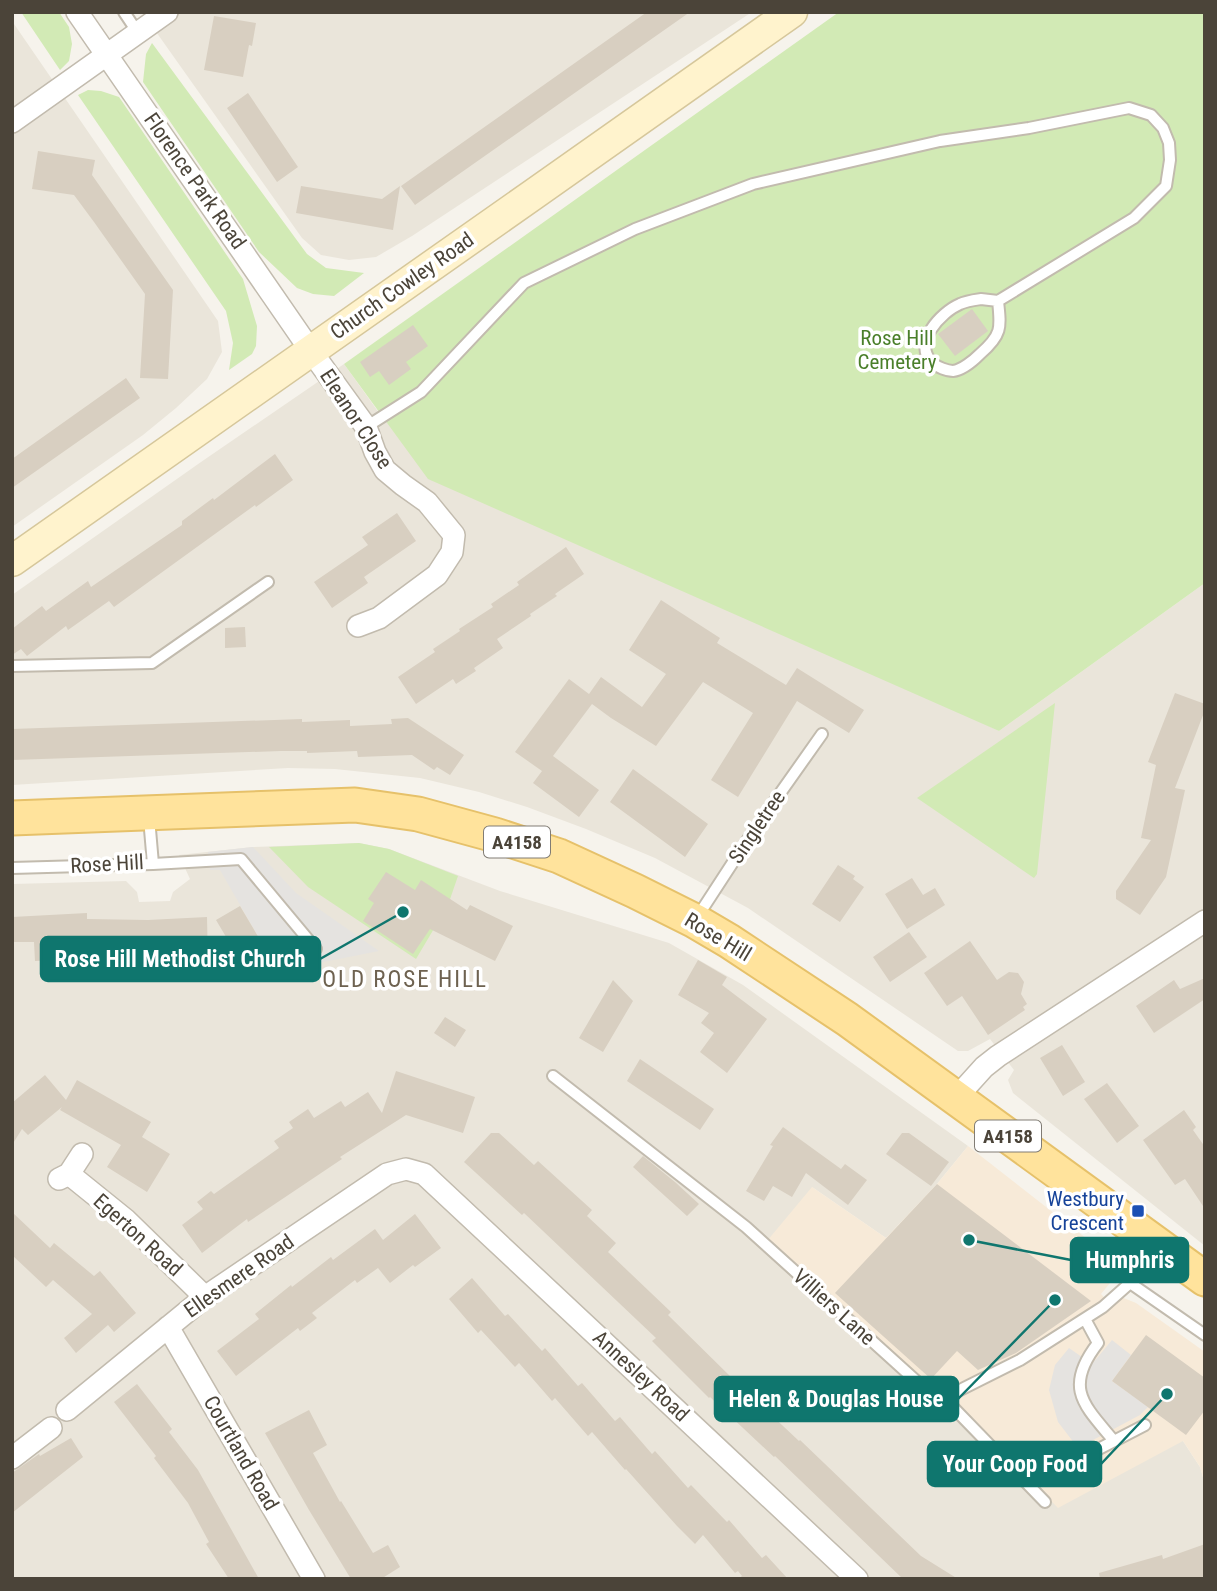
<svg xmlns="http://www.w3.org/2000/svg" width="1217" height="1591" viewBox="0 0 1217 1591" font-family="'Roboto Condensed',sans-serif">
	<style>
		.residential { fill: #eae5da }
		.commercial { fill: #f7ead8 }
		.green { fill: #d2eab5 }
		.parking { fill: #e5e3e0 }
		.building { fill: #d8cfc1 }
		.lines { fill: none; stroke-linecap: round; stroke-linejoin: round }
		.lane-casing { stroke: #c2bbae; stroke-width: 14 }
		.street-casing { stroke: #c2bbae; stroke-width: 24 }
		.secondary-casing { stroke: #d6c79b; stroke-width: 33 }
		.primary-casing { stroke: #e6c16a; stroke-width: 37 }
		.lane { stroke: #fff; stroke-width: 10 }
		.street { stroke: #fff; stroke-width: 21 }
		.secondary { stroke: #fff3cd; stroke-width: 30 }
		.primary { stroke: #ffe39c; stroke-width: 33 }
		.transit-dot { fill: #1a4fb4; stroke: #fff; stroke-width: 2.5 }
		.labels { text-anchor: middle; stroke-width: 7; stroke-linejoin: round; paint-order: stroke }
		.shield { fill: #fff; stroke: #817c74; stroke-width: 2 }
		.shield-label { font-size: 19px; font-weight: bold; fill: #4b4439 }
		.street-label { font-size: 21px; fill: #4b4439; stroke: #fff }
		.park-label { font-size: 21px; fill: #4a7f2a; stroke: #fff }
		.transit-label { font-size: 21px; fill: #164399; stroke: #fff; text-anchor: end }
		.neighbourhood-label { font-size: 23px; letter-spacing: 2px; fill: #6e6250; stroke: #fff }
		.leader { fill: none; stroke: #0f766e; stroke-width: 2.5 }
		.callout-dot { fill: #0f766e; stroke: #fff; stroke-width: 2.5 }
		.callout { fill: #0f766e; stroke: #0f766e; stroke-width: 2.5 }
		.callout-label { font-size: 23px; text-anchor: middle; font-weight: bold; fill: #fff }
	</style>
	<rect width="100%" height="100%" fill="#f6f3ec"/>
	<path class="residential" d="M142,12H752L412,236L376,257L349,260L321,255L302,238Z
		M12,21L218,321L222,352L207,379L176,408L143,435L12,527Z
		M344,364L382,417L999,731L1205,583V1246L1013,1093L1008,1080L1014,1070L990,1039L968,1051H958L748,908L655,858L586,829L527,807L479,792L420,778L335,769L288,768L12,785V595L201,462Z
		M359,843L389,849L500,891L669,943L743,985L968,1146L937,1184L886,1238L812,1187L940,1389L951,1398L1183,1441L1200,1467L1205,1484V1579H12V884L126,881L137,892L139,902L170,901L173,892L190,879L179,855L253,847Z"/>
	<path class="commercial" d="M968,1146L1123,1267L1101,1294L1112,1306L1121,1297L1136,1303L1205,1352V1484L1200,1467L1183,1441L1058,1508L951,1398L940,1389L927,1386L767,1241L812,1187L886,1238L937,1184Z"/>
	<path class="green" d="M21,12H59L69,27L72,44L69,61L60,70Z
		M839,12H1205V583L999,731L428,479L344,364Z
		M152,43L307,254L326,268L364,273L334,296L313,294L297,288L259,252L143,82L146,54Z
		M88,90L101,91L119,97L243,279L257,326L256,346L252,354L229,370L233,343L226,311L78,95Z
		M1055,703L1037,874L1034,878L917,798Z
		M359,843L389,849L458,876L448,905L416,959L308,887L269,847Z"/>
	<path class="parking" d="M253,847L296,893L379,951L278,971L220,870H210L208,852Z
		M1112,1340L1131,1355L1112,1381L1148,1407L1140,1415L1078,1448L1058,1422L1049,1390L1055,1365L1069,1348L1092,1364Z"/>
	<path class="building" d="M647,12H690L415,205L401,186Z
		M214,16L256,23L252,46L249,45L243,77L204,70Z
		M248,93L298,167L277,182L227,108Z
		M38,151L95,160L92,175L173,290L168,379L140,378L145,294L94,222L74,195L32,189Z
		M301,186L382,199L400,186L393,230L296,213Z
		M972,309L988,331L955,356L938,334Z
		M413,325L428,346L406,362L411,369L389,385L379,371L370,377L360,362Z
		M126,378L140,398L12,488V459Z
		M275,454L293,480L256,507L255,505L114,607L109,601L68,630L66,626L27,656L21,649L12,655V629L42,606L46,611L88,581L91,587L182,525V521L213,498L214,500Z
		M397,513L416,541L364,577L368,583L332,608L314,582L368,545L362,537Z
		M566,547L584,574L555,594L557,596L530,614L531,616L497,639L503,648L474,668L476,671L456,684L453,679L416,704L398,677L435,652L433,649L460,631L459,629L493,607L491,604L519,585L517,582Z
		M661,600L720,638L717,643L786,685L797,668L864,710L849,733L797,701L738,797L711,780L753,713L703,682L656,746L611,718L592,704L553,756L599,790L579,817L533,783L542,771L515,752L569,679L589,694L601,677L642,707L666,674L629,650Z
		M245,627L246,647L225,648V628Z
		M1175,693L1205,704V710L1175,788L1185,790L1166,877L1140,915L1116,899V891L1151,840L1141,838L1156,765L1148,762Z
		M408,718L464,755L450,775L437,767L434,770L412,755L358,757L357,751L307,753V751H281L12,760V729L302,719V722L350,720V726L392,724L391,719Z
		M633,769L708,824L685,857L610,802Z
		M838,865L855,876L853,879L864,887L840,922L812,904Z
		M386,872L415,890L421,880L467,910L470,905L513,926L495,961L430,929L413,954L363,921L374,903L368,899Z
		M912,878L923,895L935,888L945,905L907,929L885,894Z
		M240,906L269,955L251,965L244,954L238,957L216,920Z
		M87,913V919L148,920L207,917L208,964L187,965V960H163V953H103L104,949L54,950V960L35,961L34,942H12V917Z
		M909,932L927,957L890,982L873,957Z
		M970,941L997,980L1009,972L1018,973L1024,982L1021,994L1027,1004L1023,1007L1025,1010L988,1035L962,996L947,1006L924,973Z
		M698,960L727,977L722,985L767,1019L727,1073L700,1052L714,1033L701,1023L709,1013L678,995Z
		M1205,978V999L1154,1033L1136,1006L1174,980L1180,989Z
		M613,980L633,1001L603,1052L579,1038Z
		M445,1017L466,1030L455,1047L434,1033Z
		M1062,1045L1085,1082L1063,1096L1040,1058Z
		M640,1059L714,1109L700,1130L627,1081Z
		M396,1071L475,1097L463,1133L406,1115L340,1157L342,1159L248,1222L247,1219L202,1253L182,1225L203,1209L197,1202L211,1191L214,1194L279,1148L274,1141L293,1128L289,1122L308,1109L314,1118L341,1101L345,1107L368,1092L382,1113Z
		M45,1075L66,1100L77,1080L151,1122L142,1137L170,1154L147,1192L107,1167L121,1145L60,1110L62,1107L28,1135L22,1129L12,1145V1103Z
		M1107,1083L1139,1126L1117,1143L1084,1099Z
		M1184,1110L1196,1127L1193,1130L1205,1147V1209L1185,1179L1175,1185L1143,1140Z
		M783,1127L841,1169L845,1164L867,1180L848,1205L806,1173L792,1197L773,1186L764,1201L746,1191L773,1146L770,1145Z
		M491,1133H499L534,1165L538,1161L592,1210L587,1216L616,1243L608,1252L671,1312L668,1315L735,1381L799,1441L800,1440L921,1556L958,1579H903L775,1456L774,1457L710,1397L709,1398L652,1341L656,1338L524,1213L522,1215L464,1162Z
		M902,1133H909L949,1162L931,1186L886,1154Z
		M643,1156L675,1182L699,1204L687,1216L633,1167Z
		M937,1184L1091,1301L1016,1353L978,1370L957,1351L931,1379L835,1293Z
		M12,1212L50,1248L54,1243L94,1276L100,1271L136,1313L114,1332L108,1325L76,1353L64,1338L92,1314L53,1280L46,1287L12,1255Z
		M415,1214L441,1248L415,1267L413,1265L390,1283L378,1268L357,1283L355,1280L312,1313L317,1318L300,1331L298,1328L236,1376L217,1351L259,1319L255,1314L291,1285L292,1287L331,1257L333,1260L375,1229L383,1240Z
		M472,1278L505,1316L508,1314L542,1351L545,1348L578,1386L582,1383L615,1421L620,1417L652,1454L655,1451L688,1488L691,1485L727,1522L729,1520L762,1558L766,1555L788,1579H738L742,1576L738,1571L735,1573L703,1535L695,1544L677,1526L626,1469L625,1470L592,1432L588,1436L555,1398L552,1401L519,1363L515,1367L481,1330L478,1333L449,1299Z
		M1146,1335L1205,1378V1410L1186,1435L1112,1381Z
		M137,1384L172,1429L169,1432L198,1470L259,1579H229L206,1544L209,1542L188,1503L154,1458L156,1456L114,1402Z
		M309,1410L327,1445L313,1453L340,1502L341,1501L373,1553L388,1545L400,1567L381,1579H351L309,1510L265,1433Z
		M71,1438L83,1457L12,1513V1473L39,1454L40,1456Z
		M1205,1544V1579H1100L1099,1573L1162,1555L1163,1559Z"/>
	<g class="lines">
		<defs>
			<path id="lane" d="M124,12L138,33
				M981,299L998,301C1001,328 1002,335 980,354C974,360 962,370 953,371C947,371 937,367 933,363C911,344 941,312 960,304C966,301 974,300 981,299Z
				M366,427L421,392L524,283L635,229L753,184L940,141L1029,128L1129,108L1151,115L1163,128L1169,143L1170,160L1166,186L1134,218L998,301
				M12,666L152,663L268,582
				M149,818L153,864
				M12,868L153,864L241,859L316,949
				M696,919L752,833L822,734
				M553,1076L746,1227L924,1388L944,1398L1020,1360L1103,1307L1130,1283
				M1156,1249L1130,1283L1205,1335
				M1085,1319L1098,1343C1063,1388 1084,1405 1114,1441
				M944,1398L1045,1502
				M1062,1468L1145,1425"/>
			<path id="street" d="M77,12L311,351L366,427L375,452L385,470L403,485L427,502L454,535L452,552L437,575L379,618L358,626
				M12,122L167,12
				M956,1098L984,1067L998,1056L1205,921
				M69,1174L126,1220L205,1297
				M59,1179L69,1174L82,1154
				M168,1327L314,1579
				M67,1410L205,1297L387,1174L406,1169L424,1174L857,1579
				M12,1458L51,1428"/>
			<path id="secondary" d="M12,561C273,379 532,195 792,12"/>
			<path id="primary" d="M12,818L355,805L418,814L495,835L559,856L635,891L695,921L729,941L847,1019L1205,1279"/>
		</defs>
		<use href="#lane" class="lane-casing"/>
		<use href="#street" class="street-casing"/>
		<use href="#secondary" class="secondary-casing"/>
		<use href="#primary" class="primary-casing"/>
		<use href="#lane" class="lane"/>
		<use href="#street" class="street"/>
		<use href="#secondary" class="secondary"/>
		<use href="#primary" class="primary"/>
	</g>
	<rect class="transit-dot" x="1131" y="1204" width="14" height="14" rx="3.5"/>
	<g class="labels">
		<g class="shield">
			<rect x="484" y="826.5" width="66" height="31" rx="5"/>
			<rect x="975" y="1120.5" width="66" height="31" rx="5"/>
		</g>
		<g class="shield-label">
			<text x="517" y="849">A4158</text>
			<text x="1008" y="1143">A4158</text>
		</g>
		<g class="street-label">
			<text transform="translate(195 181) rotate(55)" y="7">Florence Park Road</text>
			<text transform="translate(402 286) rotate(-35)" y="7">Church Cowley Road</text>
			<text transform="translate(356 419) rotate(57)" y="7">Eleanor Close</text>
			<text transform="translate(757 827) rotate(-56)" y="7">Singletree</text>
			<text transform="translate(107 864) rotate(-3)" y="7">Rose Hill</text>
			<text transform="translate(718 937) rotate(31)" y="7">Rose Hill</text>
			<text transform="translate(138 1235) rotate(42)" y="7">Egerton Road</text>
			<text transform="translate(239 1276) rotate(-35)" y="7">Ellesmere Road</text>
			<text transform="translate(834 1307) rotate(42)" y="7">Villiers Lane</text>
			<text transform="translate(641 1376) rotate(43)" y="7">Annesley Road</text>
			<text transform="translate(241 1453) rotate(60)" y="7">Courtland Road</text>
		</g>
		<g class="park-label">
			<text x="897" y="345">Rose Hill<tspan x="897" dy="24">Cemetery</tspan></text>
		</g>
		<g class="transit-label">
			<text x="1124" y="1206">Westbury<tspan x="1124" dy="24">Crescent</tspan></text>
		</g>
		<g class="neighbourhood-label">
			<text x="405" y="987">OLD ROSE HILL</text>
		</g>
	</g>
	<path class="leader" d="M403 912L320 959M969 1240L1071 1260M1055 1300L958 1399M1167 1394L1101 1464"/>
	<g class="callout-dot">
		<circle cx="403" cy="912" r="7"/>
		<circle cx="969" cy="1240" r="7"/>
		<circle cx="1055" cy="1300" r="7"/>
		<circle cx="1167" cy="1394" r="7"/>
	</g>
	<g class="callout">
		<rect x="41" y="937" width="279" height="44" rx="7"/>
		<rect x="1071" y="1238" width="117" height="44" rx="7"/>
		<rect x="715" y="1377" width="243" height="44" rx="7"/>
		<rect x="928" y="1442" width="173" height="44" rx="7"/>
	</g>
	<g class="callout-label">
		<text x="180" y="967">Rose Hill Methodist Church</text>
		<text x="1130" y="1268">Humphris</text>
		<text x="836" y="1407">Helen &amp; Douglas House</text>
		<text x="1015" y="1472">Your Coop Food</text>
	</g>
	<rect width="1217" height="1591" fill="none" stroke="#4b4439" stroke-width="28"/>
</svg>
